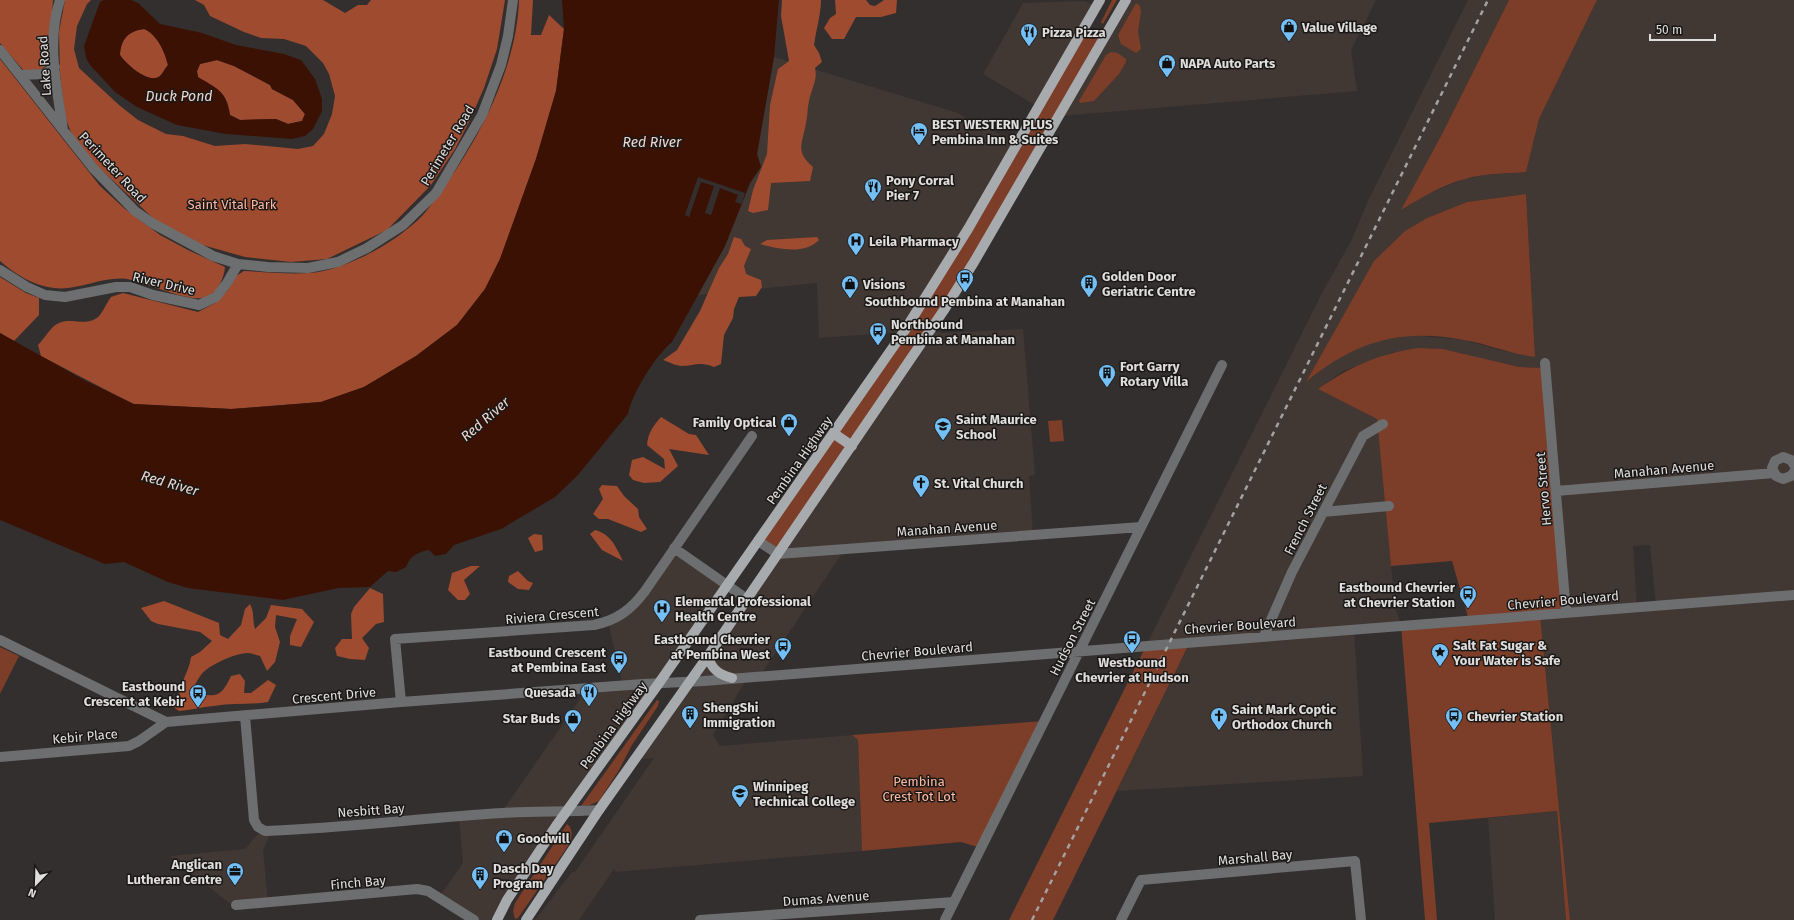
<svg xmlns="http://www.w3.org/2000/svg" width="1794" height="920" viewBox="0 0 1794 920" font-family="'Fira Sans',sans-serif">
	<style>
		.built { fill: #413733; fill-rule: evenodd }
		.green { fill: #7c3e29 }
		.forest { fill: #9e4b30 }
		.water { fill: #3b1104; fill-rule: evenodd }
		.pier { fill: #332f2e }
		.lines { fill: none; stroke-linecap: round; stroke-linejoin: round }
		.minor { stroke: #6c6e6f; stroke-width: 10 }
		.major { stroke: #a7abae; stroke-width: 10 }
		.rail { stroke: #a4a1a0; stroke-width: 2.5; stroke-dasharray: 5 5; stroke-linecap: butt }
		.labels { text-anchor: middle; stroke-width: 3; stroke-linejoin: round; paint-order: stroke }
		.poi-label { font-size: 13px; font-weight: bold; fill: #e0dedd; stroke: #1a1817; text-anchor: start }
		.street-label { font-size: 13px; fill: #e0dedd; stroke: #1a1817 }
		.park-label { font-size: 13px; fill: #ffb8a1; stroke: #1a1817 }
		.water-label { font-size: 14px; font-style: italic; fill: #eed6ce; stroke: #1a1817 }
	</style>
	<rect width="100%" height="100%" fill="#332f2e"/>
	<path class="built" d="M1127,0H1376L1351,50L1357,91L1061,116Z
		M1468,0H1509L1442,134L1402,210L1425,195L1464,179L1485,175L1526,172L1539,119L1597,0H1794V920H1570L1540,615L1546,368L1519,367L1503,365L1457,352L1431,348L1390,353L1343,371L1318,389L1377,419L1395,607L1401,625L1354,629L1363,776L1117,791L1190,642L1146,646L1322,293L1351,241L1368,201ZM1526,194L1535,357L1499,350L1465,340L1410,335L1381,340L1352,350L1328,364L1307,381L1427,218L1467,202ZM1650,545L1656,605L1637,607L1633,546Z
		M1084,1L1097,6L1038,107L983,74L1023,3Z
		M774,57L955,112L1017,143L903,332L819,338L817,283L698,295L725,246L750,183L761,167L757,154Z
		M1023,329L1035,475L1029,476L1033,535L845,549L760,676L748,677L713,735L720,746L852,735L858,740L862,851L616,872L614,869L579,920H535L572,872H575L654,758L636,759L930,331L943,333Z
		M674,548L727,585L497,920H475L439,897L463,863L459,817L501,813L587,689L623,686L608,622L618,618Z
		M1557,811L1566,920H1495L1488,818Z
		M258,834H270L263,851L268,902L233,906L170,856L245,849Z"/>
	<path class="green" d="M1112,0H1117L1103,24L1101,22Z
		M1509,0H1597L1539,119L1526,172C1506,174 1484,173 1465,179C1442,185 1421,198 1401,210L1442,134Z
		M1136,3L1140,6L1141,12L1138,31L1141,49L1136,53L1121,44L1118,35Z
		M1084,28L1103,39L974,262L779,554L758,541L903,332Z
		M1111,52L1118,53L1126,59V62L1119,74L1094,101L1080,103L1079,101L1106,55Z
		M1526,194L1535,357C1510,354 1488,344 1464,340C1401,328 1355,341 1306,382L1374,261L1405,231L1427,218L1467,202Z
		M1418,348L1443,349L1519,367L1546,368L1566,612L1540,615L1570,920H1566L1557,811L1429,823L1437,920H1425L1401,625L1469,620L1452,561L1391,566L1377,419L1318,389C1351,366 1378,354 1418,348Z
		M1062,420L1064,441L1050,442L1048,421Z
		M1190,642L1053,920H1009L1146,646Z
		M0,647L19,656L0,694Z
		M657,700L659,701L658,706L632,745L619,770L599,801L590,805L581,806Z
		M1044,721L981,848L961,842L862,851L858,740L852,735Z
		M567,824C574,829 572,839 568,846L518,918L515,919L513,911L515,903Z"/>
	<path class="forest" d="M0,0H53L49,61C43,72 36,71 24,71L0,43Z
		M65,0H91L87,4L77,26L74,49L79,68L119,105L138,120L166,134L183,136L215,146L245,144L298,149L313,146L324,134L332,114L335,96L329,74L323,63L306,46L284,39L261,38L244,32L210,16L204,5L195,0H323L345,13L358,5H367L371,0H505L497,49L484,88L469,122L455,149L431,185L387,230L327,259L291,262L245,257L199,244L155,220L94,163L72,135L65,117L60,74L59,32Z
		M519,0H533L531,35H541L549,15L564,29L556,91L536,159L500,259L485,289L457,325L416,356L364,387L321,402L231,409L133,404L41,356L38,345C44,339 51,326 59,323C71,317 86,327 98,317C102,314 107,302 111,297L123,293L198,312L215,303L228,290L236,276L244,271C266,272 303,276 323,271C356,264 399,240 423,215C429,208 435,199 441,191C480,138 517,66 519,0Z
		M782,0H821C821,14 816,30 814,45L819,53L822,62L815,68C818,80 811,90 809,101C807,108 808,116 806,123C803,143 794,151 813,167L810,181L771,183L768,210L753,213L748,211L753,190L767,154L770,105L778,69L789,61L781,16Z
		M835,0H866L870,5L875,6L884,0H897L896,13L881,17H856L844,39H832L824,28L830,18L836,14Z
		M144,29C157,34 165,52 168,65C166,68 163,73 160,76C149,85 126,64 120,55C121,39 128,31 144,29Z
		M0,59L100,186L125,209L160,235L188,250L225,267C224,278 218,292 207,297C191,304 146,282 127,279C102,276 79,291 54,288C34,286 15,274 0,261Z
		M217,60L234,66L270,85L272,89L293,100L305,114L302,121L288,124L276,119L240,120L230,115C227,91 217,89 198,77L197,71L200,64Z
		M734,237L741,239L745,246L751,249L744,266L746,274L761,280L762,287L756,296L739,297L734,309L733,318L724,335L721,364L714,367C700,361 695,366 682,366C676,366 669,362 663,360L677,350L700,311L719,268L728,254Z
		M817,237L819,240C804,255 778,249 760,244L767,240Z
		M0,277L26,293L39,298V315L14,341L0,333Z
		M661,417L689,434L696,435L709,455L669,449L678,466L660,482L644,483L633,480L629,475L632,460L643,457L665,469L664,459L647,445C648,433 653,426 661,417Z
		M602,485L617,486L624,496L638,509L639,517L647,529L641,532L608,519H599L593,514L603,499L599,489Z
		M595,530C611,534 616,547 623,561L602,550L590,534Z
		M534,534L542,535L543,550L535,552L528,538Z
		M471,566H480L464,580L470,594L465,600H458L448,590L452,573Z
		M518,571L528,581L533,583L529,590L518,589L508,582L509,576Z
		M370,588L383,594L384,622L376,624L362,638L369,648L365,660L350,659L337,656L335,648L342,639H352L351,614L354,607Z
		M164,601L219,623L220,635L228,639L241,625L245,609L250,604C255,614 252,619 255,629L266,618L271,605L302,609L314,622L301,647L290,645V636L297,619L276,615L275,627L280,642L275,662L267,671L260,656C256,655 251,653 248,653C236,653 208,665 201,675C196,681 193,690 190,697C211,689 217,707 231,676L240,674L245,681L244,693H251L268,680L276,685L268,702C250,705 232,703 214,706C202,707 191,710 179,711L175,708L174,701L179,697C180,682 189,672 191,657L200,652L212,641L200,632L158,624L151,621L141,608Z"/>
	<path class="water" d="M104,0H131L138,3L160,24L202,33L236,45L284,54L301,60L315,79L322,99V111L313,129L305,136L292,139L226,134L177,125L137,107L115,92L90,65L86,58L84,46L100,2ZM144,29C157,34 165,52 168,65C165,68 163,73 160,76C149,85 126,64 120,55C121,39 128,31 144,29ZM217,60L234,66L270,85L272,89L293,100L305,114L302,121L288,124L276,119L240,120L230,115C226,90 217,89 198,77L197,71L200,64Z
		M562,0H779L774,57L757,154L761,167L750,183L725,246L672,342C656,355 632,393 628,414L577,476L555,497L501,529L454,545L446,554L435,556L429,550C418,552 410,556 406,567L396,572L388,571L370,587L338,588L283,600L188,588L168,582L124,562L105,564L0,520V333L84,380L134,404L231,409L258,407L321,402L364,387L416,356L457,325L485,289L500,259L536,159L556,91L564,29Z"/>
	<path class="pier" d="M698,177L745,193L742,204L735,202L738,195L720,188L711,215L705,213L714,186L701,182L689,217L685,215Z"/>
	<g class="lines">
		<path class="minor" d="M60,0C46,42 57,88 63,130
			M0,50L93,168L135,211L152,223L213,256L238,264L268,267L308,268L338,262L367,248L403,225L436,193L482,115L501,65L508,36L513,0
			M20,75L44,74L55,67
			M0,270L27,287L45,295L65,297L116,287H130L153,295L199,305L216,297L227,283L238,264
			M1545,363L1566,612
			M1794,465L1791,460L1783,457L1775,461L1772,468L1776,476L1783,479L1791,476L1794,472
			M1556,491L1774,473
			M1323,512L1389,506
			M758,541L778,554L1141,527
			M674,548L747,599
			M1264,636L1292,572L1363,436L1383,424
			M0,640L166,722L401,702L643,684L704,681L1794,595
			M401,702L395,639L594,625C617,620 631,610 645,591L752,436
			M245,716L254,820L258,827L265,831C344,828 423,818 502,813C535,811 566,812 599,810
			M0,757L129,746L139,741L166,722
			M236,905L417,889L428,891L474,920
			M700,920L954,902
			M945,920L1222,365
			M1121,920L1141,880L1355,861L1361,920"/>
		<path class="major" d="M833,433L852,446
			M708,656C711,669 719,675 732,678
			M497,920L507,900L556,826L659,683L905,330L968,229L1100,0
			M526,920L599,810L708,656L944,310L974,262L1126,0"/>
		<path class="rail" d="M1032,920L1488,0"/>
	</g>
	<defs>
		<symbol id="shop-pin" viewBox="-11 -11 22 30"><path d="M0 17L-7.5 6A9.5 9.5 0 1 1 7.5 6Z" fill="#74c0f6" stroke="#1a1817"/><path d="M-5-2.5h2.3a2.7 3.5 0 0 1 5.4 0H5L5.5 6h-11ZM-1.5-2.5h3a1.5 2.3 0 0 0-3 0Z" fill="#111"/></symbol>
		<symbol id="restaurant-pin" viewBox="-11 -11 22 30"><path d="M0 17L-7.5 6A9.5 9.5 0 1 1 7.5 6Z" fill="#74c0f6" stroke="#1a1817"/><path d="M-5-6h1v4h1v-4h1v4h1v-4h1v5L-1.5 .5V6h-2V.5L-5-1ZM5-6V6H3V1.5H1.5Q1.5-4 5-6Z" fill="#111"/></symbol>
		<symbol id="hotel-pin" viewBox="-11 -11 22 30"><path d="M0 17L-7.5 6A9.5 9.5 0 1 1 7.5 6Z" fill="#74c0f6" stroke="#1a1817"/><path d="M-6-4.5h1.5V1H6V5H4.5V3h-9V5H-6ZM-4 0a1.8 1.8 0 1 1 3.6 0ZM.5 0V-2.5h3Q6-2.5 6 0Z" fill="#111"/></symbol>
		<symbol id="hospital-pin" viewBox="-11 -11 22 30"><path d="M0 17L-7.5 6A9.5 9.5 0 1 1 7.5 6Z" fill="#74c0f6" stroke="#1a1817"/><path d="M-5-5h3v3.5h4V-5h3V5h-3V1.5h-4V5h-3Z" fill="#111"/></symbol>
		<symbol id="bus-pin" viewBox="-11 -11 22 30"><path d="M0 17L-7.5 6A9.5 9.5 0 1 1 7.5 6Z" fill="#74c0f6" stroke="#1a1817"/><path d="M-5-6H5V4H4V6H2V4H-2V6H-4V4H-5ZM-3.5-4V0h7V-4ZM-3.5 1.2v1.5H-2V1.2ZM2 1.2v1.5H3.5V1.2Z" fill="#111"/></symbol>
		<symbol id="building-pin" viewBox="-11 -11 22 30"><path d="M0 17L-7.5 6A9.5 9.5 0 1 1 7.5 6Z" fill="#74c0f6" stroke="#1a1817"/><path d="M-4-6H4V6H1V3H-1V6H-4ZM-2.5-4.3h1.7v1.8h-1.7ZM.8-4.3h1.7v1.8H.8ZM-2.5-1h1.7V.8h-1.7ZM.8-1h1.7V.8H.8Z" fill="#111"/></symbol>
		<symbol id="school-pin" viewBox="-11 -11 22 30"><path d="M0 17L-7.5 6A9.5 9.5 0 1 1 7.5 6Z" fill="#74c0f6" stroke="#1a1817"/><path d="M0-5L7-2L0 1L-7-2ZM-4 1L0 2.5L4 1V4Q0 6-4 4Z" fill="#111"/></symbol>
		<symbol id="church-pin" viewBox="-11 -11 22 30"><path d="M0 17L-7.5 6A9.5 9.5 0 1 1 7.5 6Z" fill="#74c0f6" stroke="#1a1817"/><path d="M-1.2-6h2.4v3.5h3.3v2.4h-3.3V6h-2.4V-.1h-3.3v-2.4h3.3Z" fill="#111"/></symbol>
		<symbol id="sight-pin" viewBox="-11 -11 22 30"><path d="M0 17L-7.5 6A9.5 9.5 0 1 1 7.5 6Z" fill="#74c0f6" stroke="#1a1817"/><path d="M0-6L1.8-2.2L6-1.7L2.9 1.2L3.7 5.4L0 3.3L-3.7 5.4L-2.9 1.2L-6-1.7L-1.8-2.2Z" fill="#111"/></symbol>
		<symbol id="university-pin" viewBox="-11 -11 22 30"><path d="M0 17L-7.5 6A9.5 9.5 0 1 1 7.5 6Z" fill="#74c0f6" stroke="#1a1817"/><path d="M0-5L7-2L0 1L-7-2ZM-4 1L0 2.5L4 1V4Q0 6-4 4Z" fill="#111"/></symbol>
		<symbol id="office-pin" viewBox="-11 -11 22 30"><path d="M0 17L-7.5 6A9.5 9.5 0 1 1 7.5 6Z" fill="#74c0f6" stroke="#1a1817"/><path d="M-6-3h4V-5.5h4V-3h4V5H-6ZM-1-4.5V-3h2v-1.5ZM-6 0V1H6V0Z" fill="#111"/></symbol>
	</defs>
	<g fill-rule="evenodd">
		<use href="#shop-pin" x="1279" y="17" width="20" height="27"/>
		<use href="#restaurant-pin" x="1019" y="22" width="20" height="27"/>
		<use href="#shop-pin" x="1157" y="53" width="20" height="27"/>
		<use href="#hotel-pin" x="909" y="121" width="20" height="27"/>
		<use href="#restaurant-pin" x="863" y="177" width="20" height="27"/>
		<use href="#hospital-pin" x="846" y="231" width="20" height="27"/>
		<use href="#bus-pin" x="955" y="268" width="20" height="27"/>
		<use href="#building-pin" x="1079" y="273" width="20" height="27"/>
		<use href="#shop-pin" x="840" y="274" width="20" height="27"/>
		<use href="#bus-pin" x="868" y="321" width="20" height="27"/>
		<use href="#building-pin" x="1097" y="363" width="20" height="27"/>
		<use href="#shop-pin" x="779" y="412" width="20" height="27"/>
		<use href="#school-pin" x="933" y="416" width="20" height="27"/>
		<use href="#church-pin" x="911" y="473" width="20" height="27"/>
		<use href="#bus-pin" x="1458" y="584" width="20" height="27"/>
		<use href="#hospital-pin" x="652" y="598" width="20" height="27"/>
		<use href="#bus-pin" x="1122" y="629" width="20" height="27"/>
		<use href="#bus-pin" x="773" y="636" width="20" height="27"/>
		<use href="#sight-pin" x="1430" y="642" width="20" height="27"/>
		<use href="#bus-pin" x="609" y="649" width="20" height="27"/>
		<use href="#restaurant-pin" x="579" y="682" width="20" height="27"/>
		<use href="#bus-pin" x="188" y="683" width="20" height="27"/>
		<use href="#building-pin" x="680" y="704" width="20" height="27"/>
		<use href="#church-pin" x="1209" y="706" width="20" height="27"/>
		<use href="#bus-pin" x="1444" y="706" width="20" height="27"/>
		<use href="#shop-pin" x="563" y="708" width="20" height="27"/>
		<use href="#university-pin" x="730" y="783" width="20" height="27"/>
		<use href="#shop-pin" x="494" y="828" width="20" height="27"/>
		<use href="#office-pin" x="225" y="861" width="20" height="27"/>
		<use href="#building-pin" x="470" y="865" width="20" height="27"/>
	</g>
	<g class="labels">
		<g class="poi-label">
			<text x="1302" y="32">Value Village</text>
			<text x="1042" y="37">Pizza Pizza</text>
			<text x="1180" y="68">NAPA Auto Parts</text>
			<text x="932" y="129">BEST WESTERN PLUS<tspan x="932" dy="15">Pembina Inn &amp; Suites</tspan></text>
			<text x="886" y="185">Pony Corral<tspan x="886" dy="15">Pier 7</tspan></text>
			<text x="869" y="246">Leila Pharmacy</text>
			<text x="1102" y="281">Golden Door<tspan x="1102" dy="15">Geriatric Centre</tspan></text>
			<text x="863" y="289">Visions</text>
			<text x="965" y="306" text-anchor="middle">Southbound Pembina at Manahan</text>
			<text x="891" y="329">Northbound<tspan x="891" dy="15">Pembina at Manahan</tspan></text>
			<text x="1120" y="371">Fort Garry<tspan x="1120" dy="15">Rotary Villa</tspan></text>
			<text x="956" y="424">Saint Maurice<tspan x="956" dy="15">School</tspan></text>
			<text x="776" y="427" text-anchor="end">Family Optical</text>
			<text x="934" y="488">St. Vital Church</text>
			<text x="1455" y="592" text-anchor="end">Eastbound Chevrier<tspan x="1455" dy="15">at Chevrier Station</tspan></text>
			<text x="675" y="606">Elemental Professional<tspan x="675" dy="15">Health Centre</tspan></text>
			<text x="770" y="644" text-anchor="end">Eastbound Chevrier<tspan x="770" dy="15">at Pembina West</tspan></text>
			<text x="1453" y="650">Salt Fat Sugar &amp;<tspan x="1453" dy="15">Your Water is Safe</tspan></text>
			<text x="606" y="657" text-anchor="end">Eastbound Crescent<tspan x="606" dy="15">at Pembina East</tspan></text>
			<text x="1132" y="667" text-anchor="middle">Westbound<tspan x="1132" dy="15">Chevrier at Hudson</tspan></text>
			<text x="185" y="691" text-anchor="end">Eastbound<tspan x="185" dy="15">Crescent at Kebir</tspan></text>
			<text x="576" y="697" text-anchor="end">Quesada</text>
			<text x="703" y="712">ShengShi<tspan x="703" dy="15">Immigration</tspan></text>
			<text x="1232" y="714">Saint Mark Coptic<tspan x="1232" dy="15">Orthodox Church</tspan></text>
			<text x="1467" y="721">Chevrier Station</text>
			<text x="560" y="723" text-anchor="end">Star Buds</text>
			<text x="753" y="791">Winnipeg<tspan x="753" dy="15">Technical College</tspan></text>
			<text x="517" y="843">Goodwill</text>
			<text x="222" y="869" text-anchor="end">Anglican<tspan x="222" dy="15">Lutheran Centre</tspan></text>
			<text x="493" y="873">Dasch Day<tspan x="493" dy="15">Program</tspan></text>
		</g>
		<g class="street-label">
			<text transform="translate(44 66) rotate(-94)" y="5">Lake Road</text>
			<text transform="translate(447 145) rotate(-59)" y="5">Perimeter Road</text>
			<text transform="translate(113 167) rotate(47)" y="5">Perimeter Road</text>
			<text transform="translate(164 283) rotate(13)" y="5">River Drive</text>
			<text transform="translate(799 460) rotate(-55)" y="5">Pembina Highway</text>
			<text transform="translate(1664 469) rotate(-5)" y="5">Manahan Avenue</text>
			<text transform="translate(1543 489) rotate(-95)" y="5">Hervo Street</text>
			<text transform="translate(1305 519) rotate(-63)" y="5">French Street</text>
			<text transform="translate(947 528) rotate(-4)" y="5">Manahan Avenue</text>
			<text transform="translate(1563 600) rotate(-5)" y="5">Chevrier Boulevard</text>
			<text transform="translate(552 615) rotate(-5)" y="5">Riviera Crescent</text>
			<text transform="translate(1240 625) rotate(-4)" y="5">Chevrier Boulevard</text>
			<text transform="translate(1072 637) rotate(-63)" y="5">Hudson Street</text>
			<text transform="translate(917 651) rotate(-5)" y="5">Chevrier Boulevard</text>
			<text transform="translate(334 695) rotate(-5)" y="5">Crescent Drive</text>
			<text transform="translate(613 725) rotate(-54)" y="5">Pembina Highway</text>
			<text transform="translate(85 736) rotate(-5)" y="5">Kebir Place</text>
			<text transform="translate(371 810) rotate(-4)" y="5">Nesbitt Bay</text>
			<text transform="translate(1255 857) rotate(-5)" y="5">Marshall Bay</text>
			<text transform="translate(358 882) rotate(-5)" y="5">Finch Bay</text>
			<text transform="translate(826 898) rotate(-4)" y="5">Dumas Avenue</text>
		</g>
		<g class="park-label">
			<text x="232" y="209">Saint Vital Park</text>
			<text x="919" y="786">Pembina<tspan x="919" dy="15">Crest Tot Lot</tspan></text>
		</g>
		<g class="water-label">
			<text x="179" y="101">Duck Pond</text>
			<text x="652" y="147">Red River</text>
			<text transform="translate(485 419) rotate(-41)" y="5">Red River</text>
			<text transform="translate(170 483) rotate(16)" y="5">Red River</text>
		</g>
	</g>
	<g transform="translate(36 884) rotate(203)" stroke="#1a1817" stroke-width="3" paint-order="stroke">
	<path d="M0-3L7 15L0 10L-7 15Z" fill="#e0dedd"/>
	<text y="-6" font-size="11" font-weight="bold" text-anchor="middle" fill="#e0dedd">N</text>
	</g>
	<path d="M1650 34v6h65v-6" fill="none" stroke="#e0dedd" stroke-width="2"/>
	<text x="1656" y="34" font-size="12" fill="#e0dedd" stroke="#1a1817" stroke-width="3" paint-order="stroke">50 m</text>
</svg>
